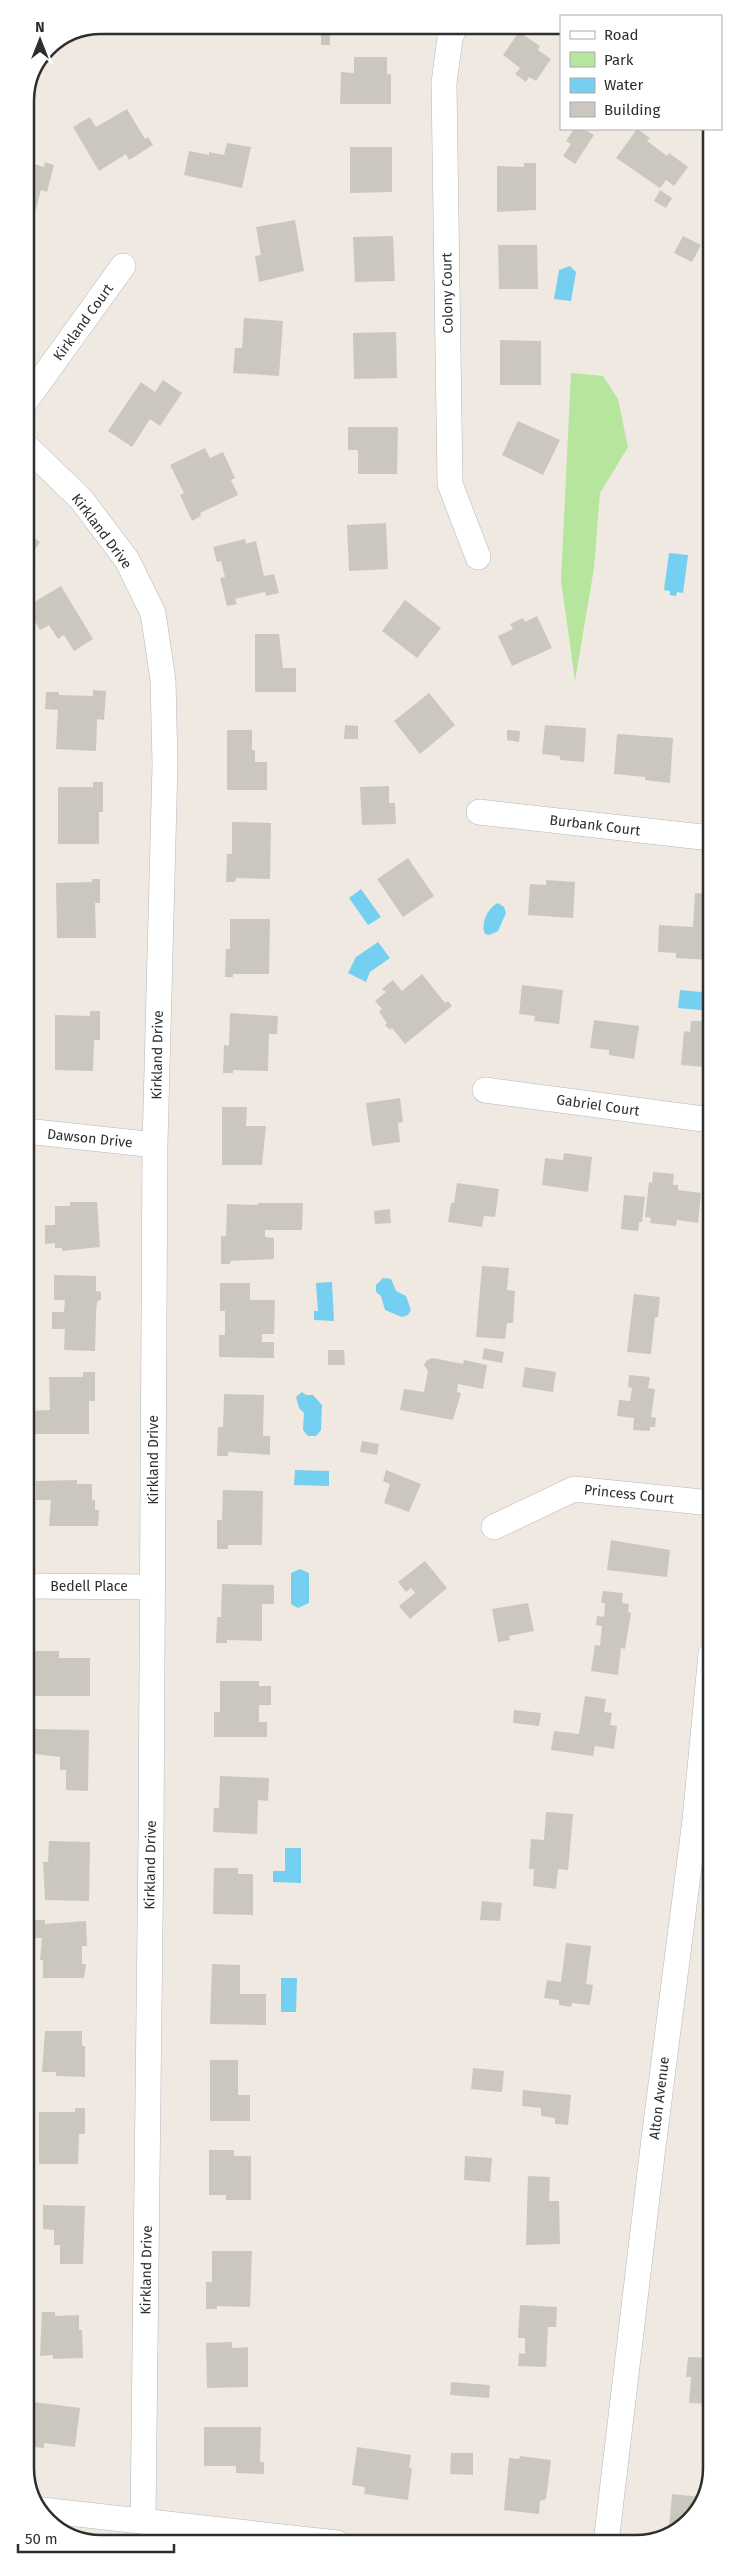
<svg xmlns="http://www.w3.org/2000/svg" width="737" height="2569" viewBox="0 0 737 2569" font-family="'Fira Sans',sans-serif">
	<style>
		.green { fill: #b6e59e }
		.water { fill: #75cff0 }
		.building { fill: #cbc7bf }
		.lines { fill: none; stroke-linecap: round; stroke-linejoin: round }
		.street-casing { stroke: #b4b7c1; stroke-width: 26 }
		.street { stroke: #fff; stroke-width: 25 }
		.labels { text-anchor: middle; stroke-width: 5; stroke-linejoin: round; paint-order: stroke }
		.street-label { font-size: 14px; fill: #2e2e2e; stroke: #fff }
		.rim { fill: none; stroke: #2e2e2e; stroke-width: 2.5 }
	</style>
	<rect width="100%" height="100%" fill="#efe9e1"/>
	<path class="green" d="M571,373L603,376L618,399L628,447L600,493L594,568L575,681L561,580Z"/>
	<path class="water" d="M570,266L576,272L571,301L554,299L559,270Z
		M669,553L688,555L683,593L677,592L676,596L670,595V591L664,590Z
		M361,889L381,917L368,925L349,898Z
		M498,903L504,907L506,913L498,931L489,935L485,934C480,924 488,907 498,903Z
		M378,942L390,958L370,972L366,982L348,973L356,957Z
		M680,990L711,993V1011L678,1008Z
		M383,1278L391,1279L396,1291L406,1296L411,1310L408,1315L402,1317L385,1310L381,1296L376,1292V1285Z
		M332,1282L334,1321L314,1320V1311H318L316,1283Z
		M302,1392L306,1395H313L322,1405L321,1430L316,1436H308L303,1430L304,1413L299,1408L296,1397Z
		M295,1470L329,1471V1486L294,1485Z
		M300,1569L309,1573V1603L298,1608L291,1604V1573Z
		M285,1848H301V1883L273,1882V1871H285Z
		M281,1978H297L296,2012H281Z"/>
	<path class="building" d="M321,30H330V45H321Z
		M519,32L540,46L538,50L551,59L536,81L529,77L526,82L515,74L520,68L503,55Z
		M354,57H387V74H391V104H340L341,72L354,73Z
		M127,109L145,139L148,137L153,145L129,160L126,154L99,171L73,127L90,117L96,127Z
		M574,129H584L594,135L575,164L563,156L571,144L566,141Z
		M637,129L650,138L647,141L667,156L669,153L688,167L674,186L666,180L660,188L616,158Z
		M227,143L251,147L242,188L184,175L189,151L209,155V152L224,155Z
		M350,147H392V192L350,193Z
		M25,161L44,167L45,162L54,165L47,192L41,190L32,223L25,221Z
		M524,163H536V210L497,212V166L524,167Z
		M660,190L672,198L666,208L654,201Z
		M295,220L304,271L259,282L255,256L261,255L256,227Z
		M393,236L395,281L355,282L353,237Z
		M683,236L701,245L692,262L674,253Z
		M498,245H537L538,289H499Z
		M25,309L34,314L25,328Z
		M244,318L283,321L279,376L233,373L235,348H242Z
		M396,332L397,378L354,379L353,333Z
		M500,340L541,341V385H500Z
		M163,380L182,393L160,426L150,419L132,447L108,431L141,382L155,392Z
		M518,421L560,440L543,475L502,455Z
		M348,427H398L397,474H358V450H348Z
		M205,448L210,458L223,452L235,478L231,480L238,495L200,513L201,516L192,521L180,495L184,493L170,465Z
		M703,490H711V508L702,507Z
		M386,523L388,569L349,571L347,525Z
		M25,532L40,542L25,565Z
		M245,539L246,544L256,541L264,576L274,574L279,593L266,596L265,592L235,599L237,604L227,606L220,578L225,577L221,561L217,562L213,547Z
		M61,586L93,639L74,651L64,635L58,639L49,625L40,630L26,607Z
		M708,587L711,588V656L703,655Z
		M405,600L441,628L417,658L382,631Z
		M537,616L552,648L512,666L498,636L513,629L510,624L523,618L525,622Z
		M255,634H279L283,668H296V692H255Z
		M93,690L106,691L104,720L97,719L96,751L56,749L58,710L45,709L46,692H59V695L93,696Z
		M429,693L455,725L420,754L394,721Z
		M345,725L358,726V739H344Z
		M545,725L586,728L584,762L560,760V756L542,754Z
		M227,730H252V750H255V762H267V790H227Z
		M507,730L520,731L519,742L507,740Z
		M617,734L673,738L670,783L645,780V777L614,774Z
		M93,782H103V812H99V844H58V787H93Z
		M389,786V803H395L396,824L362,825L360,787Z
		M232,822L271,823L270,879L236,878L235,882H226L227,854H232Z
		M408,858L434,896L403,917L377,879Z
		M92,879H100V903H95L96,938H57L56,883L92,882Z
		M546,880L575,882L573,918L528,915L530,884L546,885Z
		M695,893L711,894V960L676,958V953L658,952L659,925L693,927Z
		M230,919H270L269,974H233V977H225L226,949H230Z
		M422,974L445,1003L448,1001L452,1006L405,1044L392,1028L390,1030L385,1025L387,1023L379,1012L382,1009L375,1001L386,992L382,989L393,980L402,991Z
		M522,985L563,990L559,1024L534,1021L535,1016L519,1014Z
		M90,1011H100V1040H94L93,1071L55,1070V1015L90,1016Z
		M230,1013L278,1016L277,1034H269L268,1071L233,1070V1073H223L224,1045L229,1046Z
		M594,1020L639,1026L634,1059L609,1055V1050L590,1048Z
		M691,1021H703L702,1033L711,1034V1063H705V1067L681,1065L684,1031L690,1032Z
		M26,1023L31,1024L27,1059L31,1060L30,1069L26,1068Z
		M400,1098L403,1122L398,1123L400,1142L372,1146L366,1103Z
		M222,1107H247L246,1126H266L262,1165H222Z
		M564,1153L592,1157L588,1192L542,1185L545,1158L563,1160Z
		M653,1172L674,1174L673,1185H678V1190L701,1193L698,1223L677,1220L676,1226L650,1223L651,1218L645,1217L649,1182L652,1183Z
		M457,1183L499,1189L495,1217L484,1216L482,1227L448,1222L451,1203H454Z
		M624,1195L645,1197L642,1222H639L638,1231L621,1229Z
		M70,1202H97L100,1247L62,1251V1248H55V1243L45,1244V1225H55V1206H70Z
		M258,1203H303L302,1230H265V1237L274,1238V1259L230,1261V1264H221V1236H226L227,1204L258,1205Z
		M390,1209L391,1223L375,1224L374,1211Z
		M482,1266L509,1268L507,1290L515,1291L513,1323H507L505,1339L476,1337Z
		M54,1275L96,1276V1291L101,1292V1299L97,1302L96,1313L95,1351L64,1350L65,1329H52V1312H64L65,1300H54Z
		M220,1283H250V1300H275L274,1334H262V1342H274V1358L219,1357V1335H225V1311H220Z
		M634,1294L660,1297L658,1317H655L651,1354L627,1352Z
		M484,1348L504,1352L502,1363L482,1359Z
		M328,1350H344L345,1365H328Z
		M433,1358L463,1364L464,1360L487,1365L483,1389L458,1384L457,1392L461,1393L453,1420L400,1410L404,1389L424,1392L428,1371L424,1365L427,1360Z
		M525,1367L556,1372L553,1392L522,1387Z
		M83,1372H95V1401H89V1434H26V1411L50,1410L49,1377H83Z
		M629,1375L650,1377L648,1388L655,1389L651,1417L656,1418L655,1427H650V1431L633,1430L634,1418L617,1416L619,1400L630,1401L632,1388L628,1387Z
		M224,1394L264,1395L263,1436H270V1455L228,1452V1456H217L218,1427H223Z
		M362,1441L379,1444L377,1455L360,1452Z
		M386,1470L421,1484L409,1512L384,1503L390,1484L383,1481Z
		M77,1480V1484H92V1500H95V1510H99L98,1526H49L51,1500H36V1481Z
		M223,1490L263,1491L262,1545H228V1549H217V1520H222Z
		M611,1540L670,1550L667,1577L607,1570Z
		M425,1561L447,1588L410,1619L399,1606L415,1593L411,1588L406,1592L398,1582Z
		M222,1584L274,1585V1604H262V1641L227,1640V1643H216L217,1617H221Z
		M603,1591L623,1593L622,1603L629,1604L628,1612L631,1613L625,1649L621,1648L618,1675L591,1671L595,1645L600,1646L602,1626L596,1625L597,1616L604,1617L605,1603H601Z
		M528,1603L534,1631L509,1636L510,1640L498,1642L492,1609Z
		M31,1651H59V1658H90V1696H34V1661H31Z
		M220,1681H259V1686H271V1705H259V1722H267V1737H214V1712H220Z
		M585,1696L606,1699L604,1712L612,1713L610,1725L617,1726L614,1749L595,1746L593,1756L551,1750L554,1731L579,1734Z
		M514,1710L541,1713L539,1726L513,1723Z
		M35,1729L89,1730L88,1791L66,1790V1770H60V1757L35,1754Z
		M220,1776L269,1778L268,1801L258,1800L257,1834L213,1832L214,1808H219Z
		M546,1812L573,1814L568,1870L558,1869L556,1889L533,1886L534,1869H529L531,1839L544,1840Z
		M49,1841L90,1842L89,1901L45,1900L43,1862H48Z
		M214,1868H238V1874H253V1915L213,1914Z
		M482,1901L502,1903L500,1921L480,1920Z
		M33,1920H45V1924L86,1921L87,1946H82V1964H86L84,1978H43V1960H40L42,1938H33Z
		M566,1943L591,1946L586,1984L593,1985L590,2005L572,2003L571,2007L559,2005V2000L544,1998L547,1980L561,1982Z
		M212,1964L240,1965V1994H266V2025L210,2024Z
		M45,2031H82V2046H85V2077L56,2076V2072H42Z
		M210,2060H238V2095H250V2121H210Z
		M473,2068L504,2071L502,2092L471,2089Z
		M523,2090L571,2095L568,2125L555,2124V2118L541,2116V2108L522,2106Z
		M75,2108H85V2134H79L78,2164H39V2112H75Z
		M209,2150H234V2156H251V2200H226V2195H209Z
		M465,2156L492,2158L490,2182L464,2180Z
		M528,2176L550,2177L549,2201H559L560,2244L526,2245Z
		M43,2205L85,2206L83,2264H60V2245H54V2230L43,2229Z
		M212,2251H252L250,2307L217,2306V2309H206V2282H212Z
		M520,2305L557,2307L556,2327H548L546,2367L518,2366L519,2353L525,2354V2338H518Z
		M42,2312H55V2316L79,2315V2330H82L83,2358L53,2359V2355L40,2356Z
		M710,2340L712,2404L689,2403L691,2377H686L688,2357L709,2358Z
		M232,2342V2348L248,2347V2387L207,2388L206,2343Z
		M451,2382L490,2385L489,2398L450,2395Z
		M26,2401L80,2408L75,2447L44,2443V2448L26,2446Z
		M204,2427H261L260,2462H264V2474L236,2473V2466H204Z
		M357,2447L411,2455L409,2468H412L408,2500L364,2494L365,2487L352,2485Z
		M451,2453H473V2475L450,2474Z
		M520,2456L551,2460L546,2499L540,2501L539,2514L504,2510L509,2458L519,2459Z
		M672,2494L701,2497L693,2518L676,2528L669,2527Z"/>
	<g class="lines">
		<defs>
			<path id="street" d="M456,25L450,38L444,83L450,484L478,557
				M25,402L123,266
				M25,445L81,499L127,560L153,613L163,680L165,764L155,1145L151,1840L143,2520
				M479,812L711,838
				M485,1090L711,1120
				M26,1131L155,1145
				M494,1527L574,1489L711,1503
				M26,1586L153,1587
				M42,2510L337,2543
				M606,2543L653,2147L695,1820L711,1654"/>
		</defs>
		<use href="#street" class="street-casing"/>
		<use href="#street" class="street"/>
	</g>
	<g class="labels">
		<g class="street-label">
			<text transform="translate(447 293) rotate(-91)" y="5">Colony Court</text>
			<text transform="translate(83 322) rotate(-54)" y="5">Kirkland Court</text>
			<text transform="translate(102 531) rotate(53)" y="5">Kirkland Drive</text>
			<text transform="translate(595 825) rotate(7)" y="5">Burbank Court</text>
			<text transform="translate(157 1055) rotate(-89)" y="5">Kirkland Drive</text>
			<text transform="translate(598 1105) rotate(8)" y="5">Gabriel Court</text>
			<text transform="translate(90 1138) rotate(6)" y="5">Dawson Drive</text>
			<text transform="translate(153 1460) rotate(-90)" y="5">Kirkland Drive</text>
			<text transform="translate(629 1494) rotate(6)" y="5">Princess Court</text>
			<text x="89" y="1591">Bedell Place</text>
			<text transform="translate(150 1865) rotate(-89)" y="5">Kirkland Drive</text>
			<text transform="translate(659 2098) rotate(-83)" y="5">Alton Avenue</text>
			<text transform="translate(146 2270) rotate(-89)" y="5">Kirkland Drive</text>
		</g>
	</g>
	<path d="M0 0H737V2569H0ZM101 34H636A67 67 0 0 1 703 101V2468A67 67 0 0 1 636 2535H101A67 67 0 0 1 34 2468V101A67 67 0 0 1 101 34Z" fill="#fff" fill-rule="evenodd"/>
	<path class="rim" d="M101 34H636A67 67 0 0 1 703 101V2468A67 67 0 0 1 636 2535H101A67 67 0 0 1 34 2468V101A67 67 0 0 1 101 34Z"/>
	<rect x="560" y="15" width="162" height="115" fill="#ffffff" stroke="#ababab"/>
	<rect x="570" y="31" width="25" height="8" fill="#ffffff" stroke="#ababab"/>
	<text x="604" y="40" font-size="15" fill="#2e2e2e">Road</text>
	<rect x="570" y="52" width="25" height="15" fill="#b6e59e" stroke="#ababab"/>
	<text x="604" y="65" font-size="15" fill="#2e2e2e">Park</text>
	<rect x="570" y="78" width="25" height="15" fill="#75cff0" stroke="#ababab"/>
	<text x="604" y="90" font-size="15" fill="#2e2e2e">Water</text>
	<rect x="570" y="102" width="25" height="15" fill="#cbc7bf" stroke="#ababab"/>
	<text x="604" y="115" font-size="15" fill="#2e2e2e">Building</text>
	<g transform="translate(40 40)" stroke="#ffffff" stroke-width="4" paint-order="stroke">
	<path d="M0-4L9 19L0 12L-9 19Z" fill="#2e2e2e"/>
	<text y="-8" font-size="14" font-weight="bold" text-anchor="middle" fill="#2e2e2e">N</text>
	</g>
	<path d="M18 2544v8h156v-8" fill="none" stroke="#2e2e2e" stroke-width="2.5"/>
	<text x="25" y="2544" font-size="15" fill="#2e2e2e" stroke="#ffffff" stroke-width="4" paint-order="stroke">50 m</text>
</svg>
